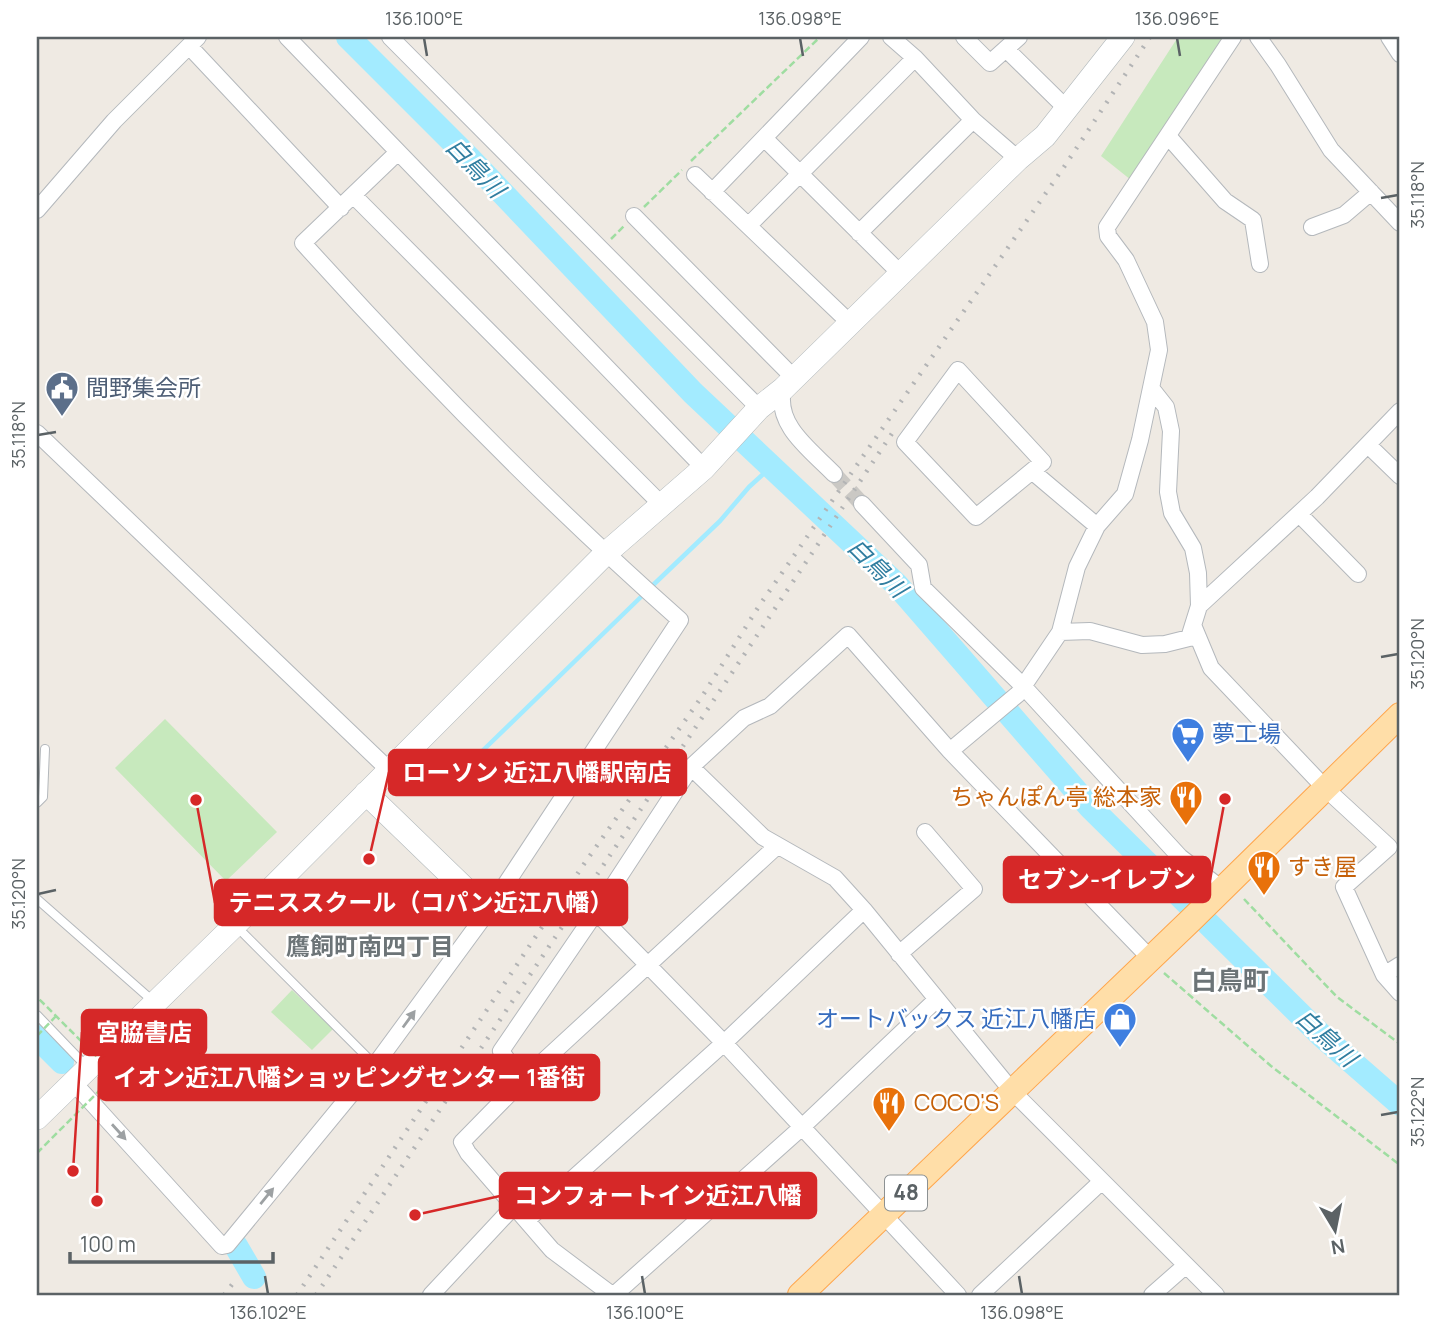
<svg xmlns="http://www.w3.org/2000/svg" width="1437" height="1332" viewBox="0 0 1437 1332" font-family="Manrope,'Noto Sans JP',sans-serif">
	<style>
		.green { fill: #c7e9bd }
		.lines { fill: none; stroke-linecap: round; stroke-linejoin: round }
		.stream { stroke: #a3ebff; stroke-width: 4.5 }
		.river { stroke: #a3ebff; stroke-width: 24 }
		.street-tunnel { stroke: #cac8c4; stroke-width: 16; stroke-dasharray: 16 8; stroke-linecap: butt }
		.lane-casing { stroke: #b4b8bc; stroke-width: 10 }
		.street-casing { stroke: #b4b8bc; stroke-width: 18 }
		.secondary-casing { stroke: #b2b9bc; stroke-width: 24 }
		.primary-casing { stroke: #ffa64c; stroke-width: 26 }
		.path { stroke: #9fdda1; stroke-width: 2.5; stroke-dasharray: 7 3.5; stroke-linecap: butt }
		.lane { stroke: #fff; stroke-width: 8 }
		.street { stroke: #fff; stroke-width: 16 }
		.secondary { stroke: #fff; stroke-width: 23 }
		.primary { stroke: #ffdea8; stroke-width: 24 }
		.rail { stroke: #b3b4b5; stroke-width: 4.5; stroke-dasharray: 2 9; stroke-linecap: butt }
		.path-bridge { stroke: #9fdda1; stroke-width: 2.5; stroke-dasharray: 7 3.5; stroke-linecap: butt }
		.oneway { fill: #9da1a3 }
		.ticks { fill: none; stroke: #5b6265; stroke-width: 2.5 }
		.labels { text-anchor: middle; stroke-width: 5; stroke-linejoin: round; paint-order: stroke }
		.shield { fill: #fff; stroke: #8c9193; stroke-width: 2 }
		.shield-label { font-size: 21px; font-weight: bold; fill: #5b6265 }
		.service-label { font-size: 23px; fill: #4e5e75; stroke: #fff; text-anchor: start }
		.shop-label { font-size: 23px; fill: #366cbe; stroke: #fff; text-anchor: start }
		.food-label { font-size: 23px; fill: #c56008; stroke: #fff; text-anchor: start }
		.water-label { font-size: 24px; font-style: italic; fill: #307ea0; stroke: #fff }
		.neighbourhood-label { font-size: 24px; font-weight: bold; fill: #6c7477; stroke: #fff }
		.quarter-label { font-size: 26px; font-weight: bold; fill: #6c7477; stroke: #fff }
		.leader { fill: none; stroke: #d62828; stroke-width: 2.5 }
		.callout-dot { fill: #d62828; stroke: #fff; stroke-width: 2.5 }
		.callout { fill: #d62828; stroke: #d62828; stroke-width: 2.5 }
		.callout-label { font-size: 24px; text-anchor: middle; font-weight: bold; fill: #fff }
		.neatline { fill: none; stroke: #5b6265; stroke-width: 2.5 }
		.ticks-label { font-size: 18px; text-anchor: middle; fill: #5b6265 }
	</style>
	<rect width="100%" height="100%" fill="#efeae3"/>
	<path class="green" d="M1178,37H1224L1131,180L1101,156Z
		M165,719L277,832L226,881L115,768Z
		M292,990L333,1029L312,1050L271,1012Z"/>
	<g class="lines">
		<path class="stream" d="M651,587L720,521L749,487L771,467
			M407,775L473,760L645,593"/>
		<path class="river" d="M348,37L470,159L693,393L897,585L1090,807L1322,1036L1400,1104
			M37,1037L62,1062
			M236,1246L254,1277"/>
		<path class="street-tunnel" d="M834,474L862,504"/>
		<defs>
			<path id="lane" d="M37,803L43,797L45,749
				M37,899L154,1002
				M236,926L375,1065
				M37,1015L87,1067"/>
			<path id="street" d="M287,37L704,468
				M390,37L759,408
				M891,37L915,58L973,120L1018,159
				M964,37L990,63L1019,37
				M1258,37L1278,65L1331,150L1400,223
				M1389,37L1400,54
				M189,46L341,208
				M1006,49L1067,109
				M1168,136L1225,201L1253,220L1260,264
				M764,138L902,275
				M695,175L851,324
				M712,192L861,37
				M354,196L662,505
				M37,210L114,121L198,37
				M634,216L794,378
				M749,225L915,58
				M1312,227L1344,215L1371,192
				M859,233L973,120
				M958,370L1043,462L976,517L905,442Z
				M1151,388L1166,407L1171,431L1168,492L1172,513L1193,548L1198,573L1199,606
				M783,389C775,426 811,450 834,474
				M37,433L389,770
				M1368,445L1400,476
				M1033,472L1097,526
				M862,504L919,565L923,588L1023,686L1180,857L1222,889
				M1299,514L1358,574
				M1193,625L1211,668L1325,788L1389,847L1344,887L1384,975L1400,993
				M1060,632L1077,567L1097,526L1125,494L1140,440L1159,350L1155,322L1126,260L1108,236L1107,227L1233,37
				M950,751L1018,694L1060,632L1090,631L1142,645L1165,644L1189,638L1199,606L1317,497L1400,411
				M691,767L763,837L835,878L864,910L1012,1091L1216,1295
				M596,912L724,1043L958,1295
				M899,954L974,889L925,832
				M1384,975L1400,965
				M522,1081L501,1051L596,912L691,767L744,718L770,706L848,635L950,751L1150,958
				M73,1082L222,1246L227,1245L375,1065L488,911L680,620C547,502 422,375 303,243L398,152
				M527,1220L724,1043L864,910
				M431,1295L515,1205
				M612,1295L552,1250L468,1153L462,1142L522,1081L777,846
				M614,1295L801,1128L936,1000
				M980,1295L1101,1182
				M1152,1295L1185,1266"/>
			<path id="secondary" d="M366,793L488,911
				M37,1118L235,925L605,554L704,468L759,408L783,389L1018,159L1045,136L1123,37"/>
			<path id="primary" d="M800,1295L1192,919L1400,715"/>
		</defs>
		<use href="#lane" class="lane-casing"/>
		<use href="#street" class="street-casing"/>
		<use href="#secondary" class="secondary-casing"/>
		<use href="#primary" class="primary-casing"/>
		<path class="path" d="M691,161L820,37
			M644,207L682,170
			M611,239L624,226
			M1244,899L1337,997L1400,1044
			M1164,973L1271,1066L1400,1165
			M115,1075L128,1088"/>
		<use href="#lane" class="lane"/>
		<use href="#street" class="street"/>
		<use href="#secondary" class="secondary"/>
		<use href="#primary" class="primary"/>
		<path class="rail" d="M224,1295L237,1278
			M297,1295L584,864L703,695L759,606L1064,167L1150,37
			M316,1295L895,429"/>
		<path class="path-bridge" d="M37,1036L56,1016
			M37,1153L115,1075L37,997"/>
	</g>
	<defs><path id="oneway-solid" d="M-6-.8H1V-3.2L6.5 0L1 3.2V.8H-6Z" transform="scale(1.75)"/></defs>
	<g class="oneway">
		<use href="#oneway-solid" transform="translate(409 1019) rotate(-54)"/>
		<use href="#oneway-solid" transform="translate(119 1132) rotate(48)"/>
		<use href="#oneway-solid" transform="translate(267 1196) rotate(-51)"/>
	</g>
	<path class="ticks" d="M424,38L427,56M800,38L803,56M1177,38L1180,56M1381,198L1398,195M38,435L56,432M1381,657L1398,654M38,894L56,890M1381,1115L1398,1112M265,1276L268,1294M642,1276L645,1294M1019,1276L1022,1294"/>
	<defs>
		<symbol id="civic-pin" viewBox="-11 -11 22 30"><path d="M0 17L-7.5 6A9.5 9.5 0 1 1 7.5 6Z" fill="#5c6f8a" stroke="#fff"/><path d="M-.6-6.5H3V-4.5H.6V-3L4-1V1h2V6H-6V1h2V-1L-.6-3ZM-1.2 2.5V6h2.4V2.5Z" fill="#fff"/></symbol>
		<symbol id="supermarket-pin" viewBox="-11 -11 22 30"><path d="M0 17L-7.5 6A9.5 9.5 0 1 1 7.5 6Z" fill="#3f7fe0" stroke="#fff"/><path d="M-6-5.5h2.5l.6 2H6L4.5 2H-2.5L-4.4-4H-6ZM-1.5 3.2a1.3 1.3 0 1 0 .1 0ZM3 3.2a1.3 1.3 0 1 0 .1 0Z" fill="#fff"/></symbol>
		<symbol id="restaurant-pin" viewBox="-11 -11 22 30"><path d="M0 17L-7.5 6A9.5 9.5 0 1 1 7.5 6Z" fill="#e8710a" stroke="#fff"/><path d="M-5-6h1v4h1v-4h1v4h1v-4h1v5L-1.5 .5V6h-2V.5L-5-1ZM5-6V6H3V1.5H1.5Q1.5-4 5-6Z" fill="#fff"/></symbol>
		<symbol id="shop-pin" viewBox="-11 -11 22 30"><path d="M0 17L-7.5 6A9.5 9.5 0 1 1 7.5 6Z" fill="#3f7fe0" stroke="#fff"/><path d="M-5-2.5h2.3a2.7 3.5 0 0 1 5.4 0H5L5.5 6h-11ZM-1.5-2.5h3a1.5 2.3 0 0 0-3 0Z" fill="#fff"/></symbol>
	</defs>
	<g fill-rule="evenodd">
		<use href="#civic-pin" x="43" y="369" width="38" height="52"/>
		<use href="#supermarket-pin" x="1169" y="715" width="38" height="52"/>
		<use href="#restaurant-pin" x="1167" y="778" width="38" height="52"/>
		<use href="#restaurant-pin" x="1245" y="848" width="38" height="52"/>
		<use href="#shop-pin" x="1101" y="1000" width="38" height="52"/>
		<use href="#restaurant-pin" x="870" y="1084" width="38" height="52"/>
	</g>
	<g class="labels">
		<rect class="shield" x="885" y="1175.5" width="42" height="35" rx="5"/>
		<g class="shield-label">
			<text x="906" y="1200">48</text>
		</g>
		<g class="service-label">
			<text x="86" y="396">間野集会所</text>
		</g>
		<g class="shop-label">
			<text x="1212" y="742">夢工場</text>
			<text x="1096" y="1027" text-anchor="end">オートバックス 近江八幡店</text>
		</g>
		<g class="food-label">
			<text x="1162" y="805" text-anchor="end">ちゃんぽん亭 総本家</text>
			<text x="1288" y="875">すき屋</text>
			<text x="914" y="1111">COCO'S</text>
		</g>
		<g class="water-label">
			<text transform="translate(475 168) rotate(46)" y="8">白鳥川</text>
			<text transform="translate(877 568) rotate(45)" y="8">白鳥川</text>
			<text transform="translate(1326 1038) rotate(42)" y="8">白鳥川</text>
		</g>
		<g class="neighbourhood-label">
			<text x="370" y="955">鷹飼町南四丁目</text>
		</g>
		<g class="quarter-label">
			<text x="1230" y="990">白鳥町</text>
		</g>
	</g>
	<path class="leader" d="M369 859L389 772M1225 799L1210 880M196 800L215 903M73 1171L82 1032M97 1201L99 1077M415 1215L500 1196"/>
	<g class="callout-dot">
		<circle cx="369" cy="859" r="7"/>
		<circle cx="1225" cy="799" r="7"/>
		<circle cx="196" cy="800" r="7"/>
		<circle cx="73" cy="1171" r="7"/>
		<circle cx="97" cy="1201" r="7"/>
		<circle cx="415" cy="1215" r="7"/>
	</g>
	<g class="callout">
		<rect x="389" y="750" width="297" height="45" rx="7"/>
		<rect x="1004" y="857" width="206" height="45" rx="7"/>
		<rect x="215" y="880" width="412" height="45" rx="7"/>
		<rect x="82" y="1010" width="124" height="45" rx="7"/>
		<rect x="99" y="1055" width="500" height="45" rx="7"/>
		<rect x="500" y="1173" width="316" height="45" rx="7"/>
	</g>
	<g class="callout-label">
		<text x="537" y="781">ローソン 近江八幡駅南店</text>
		<text x="1107" y="888">セブン-イレブン</text>
		<text x="421" y="911">テニススクール（コパン近江八幡）</text>
		<text x="144" y="1041">宮脇書店</text>
		<text x="349" y="1086">イオン近江八幡ショッピングセンター 1番街</text>
		<text x="658" y="1204">コンフォートイン近江八幡</text>
	</g>
	<rect width="1437" height="1332" fill="none" stroke="#ffffff" stroke-width="77"/>
	<g transform="translate(1335 1230) rotate(170)" stroke="#ffffff" stroke-width="5" paint-order="stroke">
	<path d="M0-5L12 26L0 18L-12 26Z" fill="#5b6265"/>
	<text y="-10" font-size="19" font-weight="bold" text-anchor="middle" fill="#5b6265">N</text>
	</g>
	<path d="M70 1252v10h203v-10" fill="none" stroke="#5b6265" stroke-width="3.5"/>
	<text x="80" y="1252" font-size="21" fill="#5b6265" stroke="#ffffff" stroke-width="5" paint-order="stroke">100 m</text>
	<rect x="38" y="38" width="1360" height="1256" class="neatline"/>
	<g class="ticks-label">
		<text x="424" y="25">136.100°E</text>
		<text x="800" y="25">136.098°E</text>
		<text x="1177" y="25">136.096°E</text>
		<text transform="translate(1418 195) rotate(-90)" y="6">35.118°N</text>
		<text transform="translate(19 435) rotate(-90)" y="6">35.118°N</text>
		<text transform="translate(1418 654) rotate(-90)" y="6">35.120°N</text>
		<text transform="translate(19 894) rotate(-90)" y="6">35.120°N</text>
		<text transform="translate(1418 1112) rotate(-90)" y="6">35.122°N</text>
		<text x="268" y="1319">136.102°E</text>
		<text x="645" y="1319">136.100°E</text>
		<text x="1022" y="1319">136.098°E</text>
	</g>
</svg>
